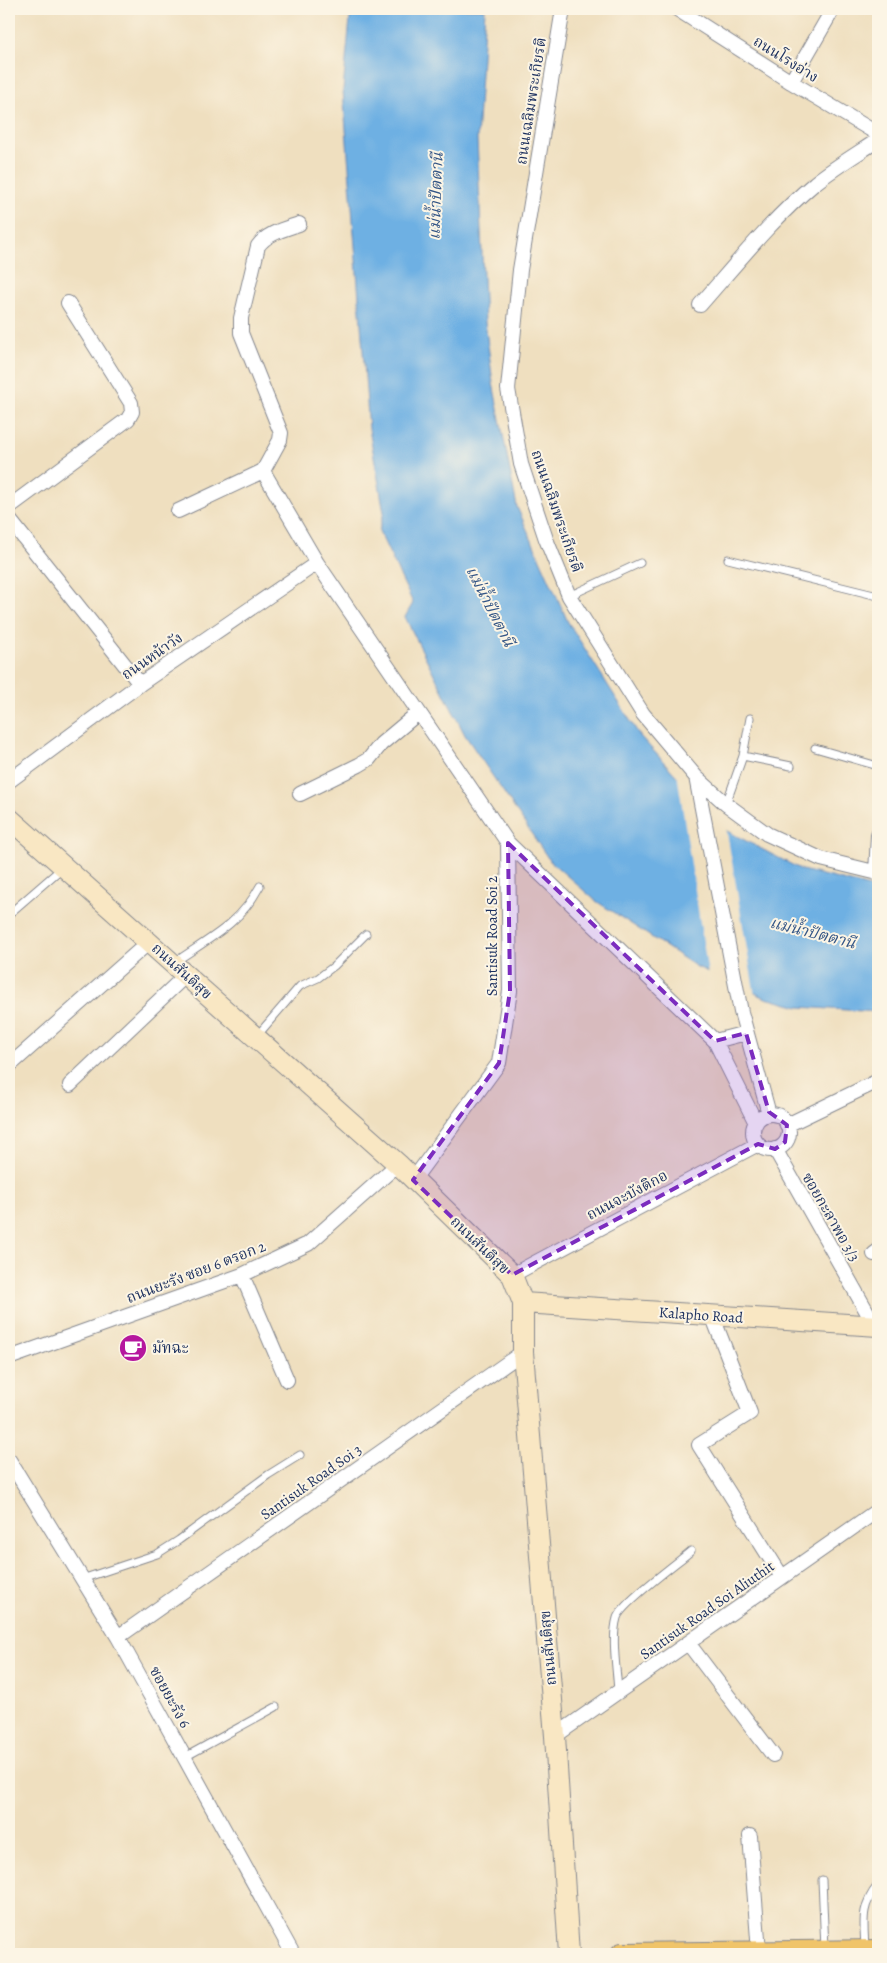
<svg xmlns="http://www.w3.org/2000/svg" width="887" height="1963" viewBox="0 0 887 1963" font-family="Alegreya,'Noto Serif Thai',serif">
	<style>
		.water { fill: #6eb0e3; stroke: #4470a0 }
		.pier { fill: #efdfbf }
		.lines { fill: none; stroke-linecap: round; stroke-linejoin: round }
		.lane-casing { stroke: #85878e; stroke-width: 9 }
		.street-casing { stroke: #85878e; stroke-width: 16 }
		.secondary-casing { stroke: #85878e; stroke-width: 22 }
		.primary-casing { stroke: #85878e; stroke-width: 24 }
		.lane { stroke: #fff; stroke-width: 7 }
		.street { stroke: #fff; stroke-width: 14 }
		.secondary { stroke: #f9e7c3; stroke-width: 20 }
		.primary { stroke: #f0c469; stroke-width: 22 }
		.marked { fill: #7b2cbf; fill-opacity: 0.2; stroke: #7b2cbf; stroke-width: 4; stroke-dasharray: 10 6; stroke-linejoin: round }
		.labels { text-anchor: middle; stroke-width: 4; stroke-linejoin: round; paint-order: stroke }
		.street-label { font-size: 15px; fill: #1b2f5e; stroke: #fcf5e5 }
		.poi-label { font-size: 15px; fill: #1b2f5e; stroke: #fcf5e5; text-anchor: start }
		.water-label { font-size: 16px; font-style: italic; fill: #345686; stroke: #fcf5e5 }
	</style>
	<rect width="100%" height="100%" fill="#fcf5e5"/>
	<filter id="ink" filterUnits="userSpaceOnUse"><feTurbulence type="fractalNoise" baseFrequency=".02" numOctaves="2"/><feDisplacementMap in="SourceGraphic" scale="10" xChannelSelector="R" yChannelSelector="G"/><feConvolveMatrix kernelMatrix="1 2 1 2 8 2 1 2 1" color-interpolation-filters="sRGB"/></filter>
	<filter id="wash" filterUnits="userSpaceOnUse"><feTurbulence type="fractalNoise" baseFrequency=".0096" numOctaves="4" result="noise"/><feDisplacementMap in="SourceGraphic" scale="20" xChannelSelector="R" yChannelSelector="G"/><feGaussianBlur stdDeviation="1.12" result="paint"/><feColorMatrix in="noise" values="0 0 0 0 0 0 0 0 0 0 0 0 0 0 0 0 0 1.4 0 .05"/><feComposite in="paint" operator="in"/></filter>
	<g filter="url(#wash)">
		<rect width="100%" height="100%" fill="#efdfbf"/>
		<path class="water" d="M351,9H485L477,139L485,322L493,383L517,507L568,622L640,736L727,831L802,870L878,889V1012L799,1007L766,998L697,967L596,901L550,861L465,735L405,617L413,603L379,531L384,512L369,429L343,90Z"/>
		<path class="pier" d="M677,773L726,827L755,996L708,974Z"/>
	</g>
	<g filter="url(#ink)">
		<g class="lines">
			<defs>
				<path id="lane" d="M728,559L878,596
					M569,596L640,563
					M815,748L878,766
					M743,756L791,766
					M726,804L743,756L750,718
					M9,914L62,868
					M175,962C210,938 240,924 260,886
					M256,1037L300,986L318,978L334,966L366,934
					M82,1579L157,1554L179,1540L268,1475L300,1455
					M618,1692C617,1670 611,1639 617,1618C621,1604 677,1563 691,1551
					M185,1757L276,1707
					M822,1880L825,1949
					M865,1948C864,1922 860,1907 878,1885"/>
				<path id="street" d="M563,9L520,270L508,389L521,464L546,539L569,596L643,714L696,777L726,804L767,834L821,859L878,873
					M677,9L791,82L878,134
					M791,82L833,9
					M299,224C285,229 267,233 258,246L241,318V333L281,433L280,440L263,471L317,563L508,843L715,1041L756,1123
					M700,305C737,263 772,219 815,183C835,167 857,154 878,140
					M9,507L128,419L132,412L131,403L68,303
					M178,511L263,471
					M9,519L140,684
					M696,777L741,1012L769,1114
					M9,781L140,684L317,563
					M300,794L359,765L369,759L381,744L418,713
					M876,873L878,835
					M715,1041L746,1033
					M9,1066L149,942
					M70,1085L186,975
					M753 1132a18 18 0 1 1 36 0a18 18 0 1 1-36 0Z
					M787,1125L878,1081
					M775,1149L875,1326
					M413,1180L499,1063L510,991L508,843
					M874,1254L878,1251
					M242,1275L287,1380
					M512,1275L758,1144
					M712,1315L750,1413L699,1445L782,1577
					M9,1358L242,1275L308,1244L398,1164
					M9,1460L118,1637L293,1954
					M118,1637L523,1352
					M688,1643L773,1755
					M555,1736L878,1510
					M750,1836L759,1952"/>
				<path id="secondary" d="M9,818L398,1164L512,1275L523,1303V1352L555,1736L569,1954
					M523,1303L878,1326"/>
				<path id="primary" d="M622,1954L878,1951"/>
			</defs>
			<use href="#lane" class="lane-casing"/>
			<use href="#street" class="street-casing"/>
			<use href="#secondary" class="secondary-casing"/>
			<use href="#primary" class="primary-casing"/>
			<use href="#lane" class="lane"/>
			<use href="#street" class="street"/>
			<use href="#secondary" class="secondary"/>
			<use href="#primary" class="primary"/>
		</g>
	</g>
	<path class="marked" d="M508,843L715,1041L746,1033L769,1112L787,1125L785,1142L775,1149L758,1144L512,1275L413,1180L499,1063L510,991Z"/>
	<defs>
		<symbol id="cafe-disc" viewBox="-11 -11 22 22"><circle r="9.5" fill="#b5179e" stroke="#fcf5e5"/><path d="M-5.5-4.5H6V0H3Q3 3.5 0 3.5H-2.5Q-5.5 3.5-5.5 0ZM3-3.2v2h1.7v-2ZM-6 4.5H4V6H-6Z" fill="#fff"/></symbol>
	</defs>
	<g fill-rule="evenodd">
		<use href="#cafe-disc" x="117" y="1332" width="32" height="32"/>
	</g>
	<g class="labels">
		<g class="street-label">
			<text transform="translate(786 59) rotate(32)" y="5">ถนนโรงอ่าง</text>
			<text transform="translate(531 101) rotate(-81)" y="5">ถนนเฉลิมพระเกียรติ</text>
			<text transform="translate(557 511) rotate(71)" y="5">ถนนเฉลิมพระเกียรติ</text>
			<text transform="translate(152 656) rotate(-35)" y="5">ถนนหน้าวัง</text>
			<text transform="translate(492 936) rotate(-90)" y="5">Santisuk Road Soi 2</text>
			<text transform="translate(182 971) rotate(42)" y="5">ถนนสันติสุข</text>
			<text transform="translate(627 1195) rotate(-28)" y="5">ถนนจะบังติกอ</text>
			<text transform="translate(831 1217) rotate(60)" y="5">ซอยกะลาพอ 3/3</text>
			<text transform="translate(480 1245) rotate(44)" y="5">ถนนสันติสุข</text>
			<text transform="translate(196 1272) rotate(-21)" y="5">ถนนยะรัง ซอย 6 ตรอก 2</text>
			<text transform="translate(701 1315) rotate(4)" y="5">Kalapho Road</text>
			<text transform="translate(311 1482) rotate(-35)" y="5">Santisuk Road Soi 3</text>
			<text transform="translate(707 1610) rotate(-35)" y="5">Santisuk Road Soi Aliuthit</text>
			<text transform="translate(548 1648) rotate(-95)" y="5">ถนนสันติสุข</text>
			<text transform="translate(170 1697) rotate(61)" y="5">ซอยยะรัง 6</text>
		</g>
		<g class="poi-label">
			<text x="152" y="1353">มัทฉะ</text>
		</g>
		<g class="water-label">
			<text transform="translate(435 196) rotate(-88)" y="6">แม่น้ำปัตตานี</text>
			<text transform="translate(491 606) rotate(63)" y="6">แม่น้ำปัตตานี</text>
			<text transform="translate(813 932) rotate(14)" y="6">แม่น้ำปัตตานี</text>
		</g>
	</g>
	<rect width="887" height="1963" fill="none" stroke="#fcf5e5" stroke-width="30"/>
</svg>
